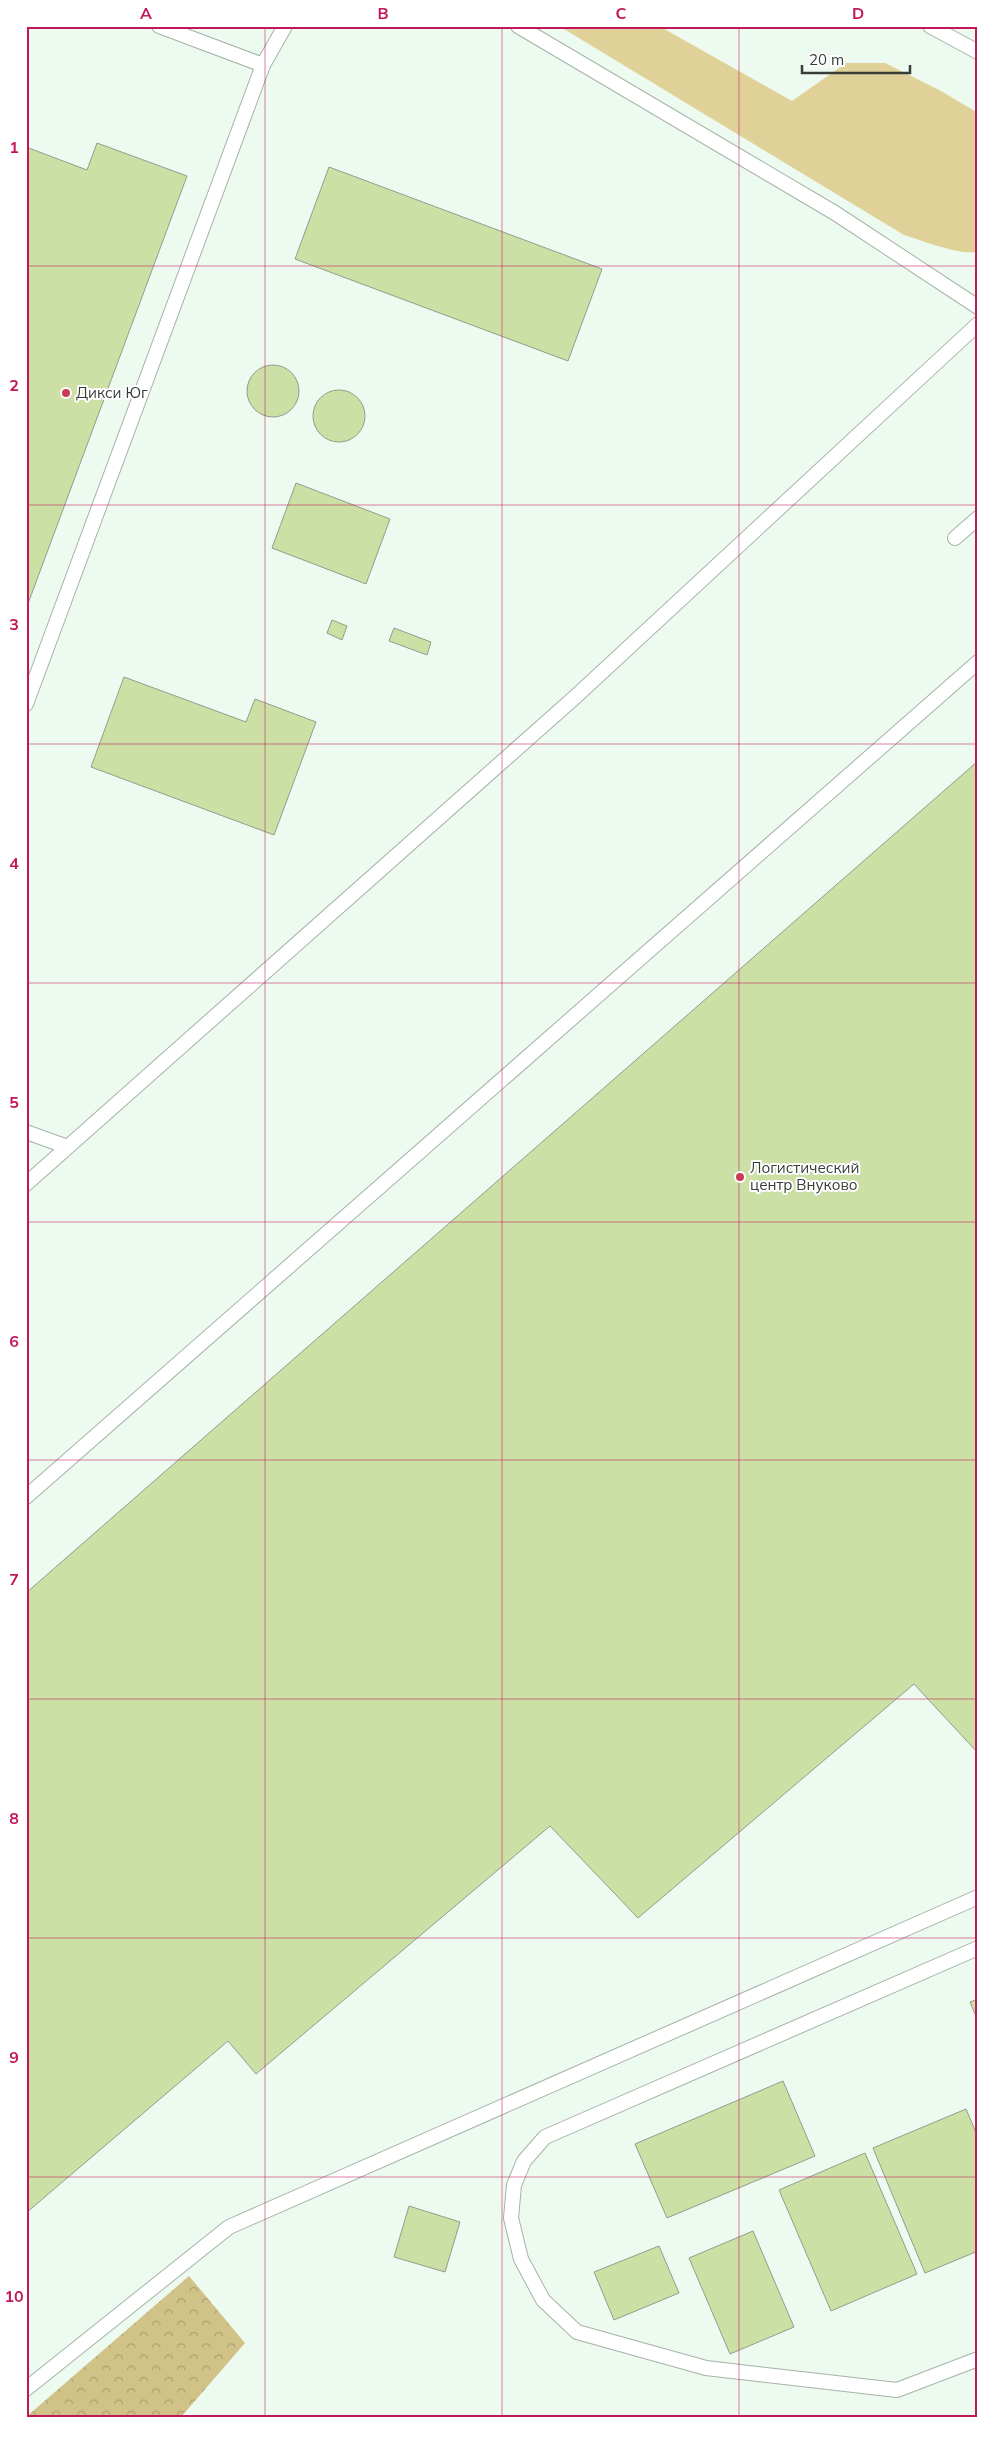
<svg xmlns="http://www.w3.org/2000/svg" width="1004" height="2443" viewBox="0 0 1004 2443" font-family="Mulish,sans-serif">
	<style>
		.grass { fill: #dfd197 }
		.forest { fill: url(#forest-crowns) }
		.building { fill: #ccdfa5; stroke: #969b8d }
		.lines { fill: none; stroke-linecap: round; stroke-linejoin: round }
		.lane-casing { stroke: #a6b3a8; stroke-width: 16 }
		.lane { stroke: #fff; stroke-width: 14 }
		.grid { fill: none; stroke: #c2185b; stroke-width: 1; stroke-opacity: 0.55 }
		.poi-dot { fill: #cb3b52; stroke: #fff; stroke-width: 2 }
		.labels { text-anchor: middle; stroke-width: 4; stroke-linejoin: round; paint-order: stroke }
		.poi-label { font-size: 15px; fill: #383d39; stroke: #fff; text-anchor: start }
		.neatline { fill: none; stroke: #c2185b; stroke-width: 2 }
		.grid-label { font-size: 16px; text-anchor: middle; font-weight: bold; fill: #c2185b }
	</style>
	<defs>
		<pattern id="forest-crowns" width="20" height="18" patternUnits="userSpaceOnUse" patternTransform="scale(1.25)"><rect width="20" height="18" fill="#d1c387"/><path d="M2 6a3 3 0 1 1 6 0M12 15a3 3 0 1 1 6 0" fill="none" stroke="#aba06f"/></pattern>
	</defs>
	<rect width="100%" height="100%" fill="#edfaef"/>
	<path class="grass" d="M559,26H659L792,101L846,63H885L941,91L978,113V252C957,255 924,241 904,235Z"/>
	<path class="forest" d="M189,2276L245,2343L181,2417H26Z"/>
	<path class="building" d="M97,143L187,176L26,609V147L87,170Z
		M329,167L602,269L568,361L295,259Z
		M247 391a26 26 0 1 1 52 0a26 26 0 1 1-52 0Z
		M313 416a26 26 0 1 1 52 0a26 26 0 1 1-52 0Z
		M296,483L390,519L366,584L272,548Z
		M332,620L347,626L342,640L327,633Z
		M394,628L431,642L427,655L389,641Z
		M124,677L246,722L255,699L316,722L274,835L91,767Z
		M978,761V1753L914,1684L638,1918L550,1826L256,2074L228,2041L26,2213V1593Z
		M978,1999V2021L970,2002Z
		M783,2081L815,2156L667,2218L635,2144Z
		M966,2109L978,2137V2251L925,2273L873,2148Z
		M865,2153L917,2274L831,2311L779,2190Z
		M409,2206L460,2222L445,2272L394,2257Z
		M753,2231L794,2327L730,2354L689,2258Z
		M659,2246L679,2293L614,2320L594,2272Z"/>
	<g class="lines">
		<defs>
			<path id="lane" d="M518,26L835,213L978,307
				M930,26L978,52
				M263,65L285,26
				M955,538L978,518
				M26,704L263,65L159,26
				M26,1132L68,1147
				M26,1184L574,698L978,324
				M26,1497L978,662
				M978,1948L545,2137L524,2161L514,2185L511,2218L521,2259L543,2300L577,2332L706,2368L897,2390L978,2359
				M26,2389L229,2227L978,1897"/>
		</defs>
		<use href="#lane" class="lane-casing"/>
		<use href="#lane" class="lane"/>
	</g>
	<path class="grid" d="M265,26V2417M502,26V2417M739,26V2417M26,266H978M26,505H978M26,744H978M26,983H978M26,1222H978M26,1460H978M26,1699H978M26,1938H978M26,2177H978"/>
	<g class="poi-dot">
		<circle cx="66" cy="393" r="5"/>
		<circle cx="740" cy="1177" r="5"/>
	</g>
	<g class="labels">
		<g class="poi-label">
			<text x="76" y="398">Дикси Юг</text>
			<text x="750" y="1173">Логистический<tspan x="750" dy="17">центр Внуково</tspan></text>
		</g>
	</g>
	<rect width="1004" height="2443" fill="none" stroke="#ffffff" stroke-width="55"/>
	<path d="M802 65v8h108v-8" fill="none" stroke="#383d39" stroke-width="2.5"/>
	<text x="809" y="65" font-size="15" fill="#383d39" stroke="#ffffff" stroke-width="4" paint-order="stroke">20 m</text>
	<rect x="28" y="28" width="948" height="2388" class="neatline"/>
	<g class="grid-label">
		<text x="146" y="19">A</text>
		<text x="383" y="19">B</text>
		<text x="621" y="19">C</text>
		<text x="858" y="19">D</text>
		<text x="14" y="153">1</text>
		<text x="14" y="391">2</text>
		<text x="14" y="630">3</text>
		<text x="14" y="869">4</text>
		<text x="14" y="1108">5</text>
		<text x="14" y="1347">6</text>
		<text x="14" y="1585">7</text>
		<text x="14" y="1824">8</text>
		<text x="14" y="2063">9</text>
		<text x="14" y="2302">10</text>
	</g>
</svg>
